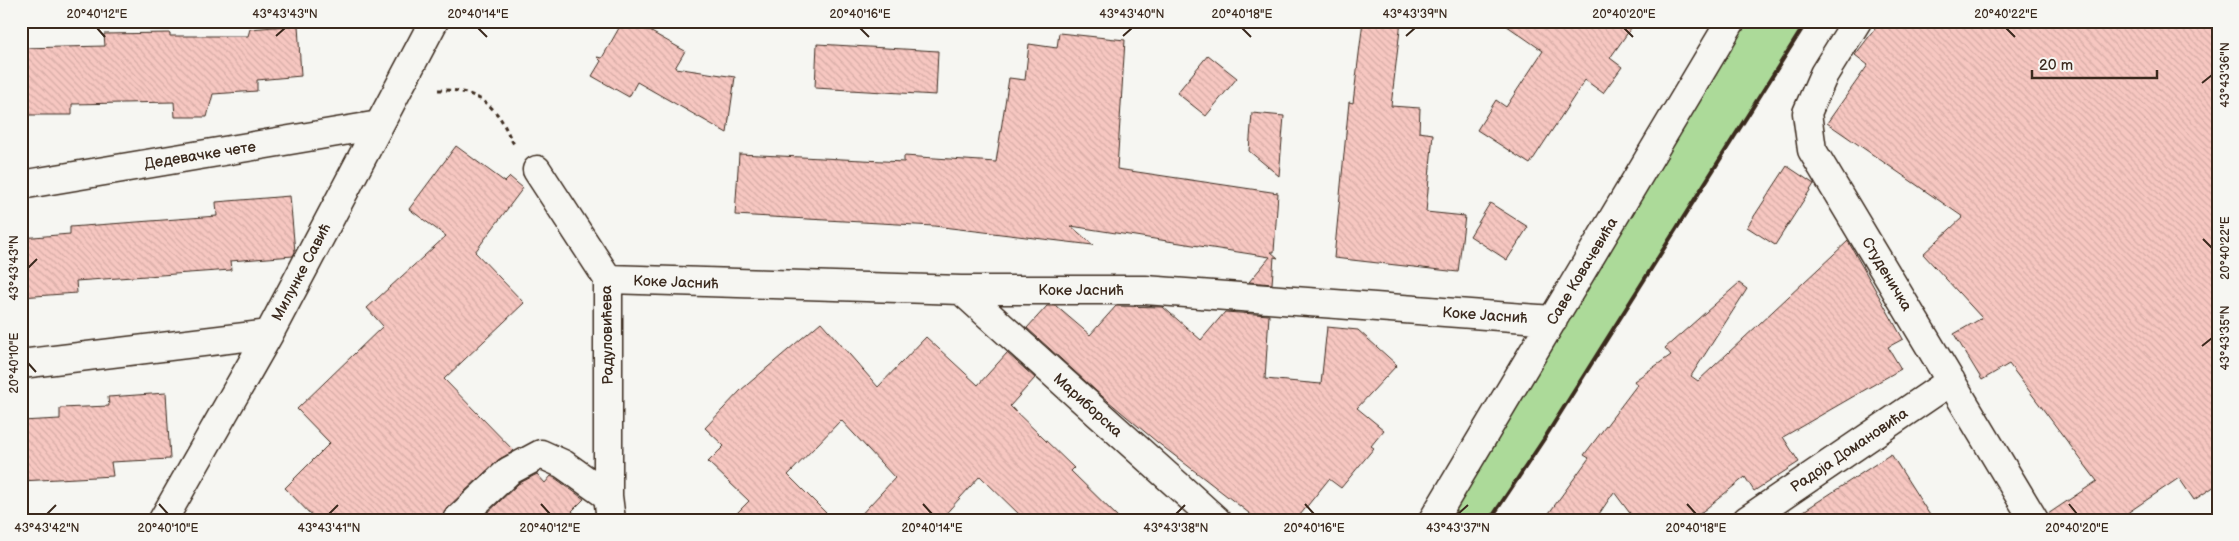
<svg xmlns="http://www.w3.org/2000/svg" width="2239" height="541" viewBox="0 0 2239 541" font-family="'Balsamiq Sans',sans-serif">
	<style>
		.grass { fill: #acda99; stroke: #74825c }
		.building { fill: url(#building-back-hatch); stroke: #3b2a1e }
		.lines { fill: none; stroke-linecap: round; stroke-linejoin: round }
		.minor-casing { stroke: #3b2a1e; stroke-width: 31 }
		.path { stroke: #3b2a1e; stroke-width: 3; stroke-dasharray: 4 4; stroke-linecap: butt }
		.minor { stroke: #f6f6f2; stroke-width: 28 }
		.rail { stroke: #3b2a1e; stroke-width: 4 }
		.ticks { fill: none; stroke: #3b2a1e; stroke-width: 2 }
		.labels { text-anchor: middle; stroke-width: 5; stroke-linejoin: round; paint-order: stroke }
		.street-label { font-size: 15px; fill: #3b2a1e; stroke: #f6f6f2 }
		.neatline { fill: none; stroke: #3b2a1e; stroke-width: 2 }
		.ticks-label { font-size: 12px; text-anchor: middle; fill: #3b2a1e }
	</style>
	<defs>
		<pattern id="building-back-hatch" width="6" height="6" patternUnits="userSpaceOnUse" patternTransform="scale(1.25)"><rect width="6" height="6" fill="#f7c7c1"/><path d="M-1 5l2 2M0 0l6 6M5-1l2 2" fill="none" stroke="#d5aba5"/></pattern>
	</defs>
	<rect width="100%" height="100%" fill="#f6f6f2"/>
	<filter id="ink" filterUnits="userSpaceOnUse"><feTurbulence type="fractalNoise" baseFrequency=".02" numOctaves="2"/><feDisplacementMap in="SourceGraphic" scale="10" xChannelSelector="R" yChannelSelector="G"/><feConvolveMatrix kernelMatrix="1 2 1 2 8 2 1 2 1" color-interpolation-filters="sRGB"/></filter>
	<g filter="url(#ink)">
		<path class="grass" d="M1731,21H1807L1544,439L1490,520H1433Z"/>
		<path class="building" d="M623,21H632L685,51L675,68L735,77L727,133L637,82L629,97L592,76L601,61L597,57L602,58Z
			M1363,21H1401L1391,106L1420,108L1419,132L1433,134L1426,212L1465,216L1458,272L1334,258L1349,102L1353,103Z
			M1500,21H1636L1610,58L1622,67L1603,93L1585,80L1530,164L1477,130L1496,100L1506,107L1543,51Z
			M1881,21H2218V484L2194,500L2179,478L2117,520H2050L2048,514L2097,481L2009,364L1982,380L1954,334L1982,318L1923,254L1963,217L1827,123L1868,65L1855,55Z
			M298,25L301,76L257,80V91L213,94L207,117H175L174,102L72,104V115H21V48L105,46L104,34L170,33V36H248L250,29Z
			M1059,33L1125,40L1117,169L1278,193L1274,252H1271L1278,258L1274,257L1272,284L1249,282L1270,257L1071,226L1093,245L934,226L735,215L739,154L904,162V156L996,162L1009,78L1025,80L1029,44L1057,48Z
			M817,44L938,51L936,95L815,88Z
			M1208,55L1237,78L1206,116L1177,93Z
			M1252,113L1284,116L1279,176L1249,151Z
			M456,146L505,182L510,177L523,188L475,252L524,303L444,379L514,451L498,460L446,509L442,520H316L285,488L330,443L297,409L383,326L367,308L446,236L409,209Z
			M1787,166L1814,184L1775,245L1747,227Z
			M290,196L295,252L293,256L230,261L231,270L76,281L77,293L21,297V238L70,234V227L217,216L216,202Z
			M1490,203L1528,227L1507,260L1470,236Z
			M1848,241L1903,339L1888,347L1901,369L1783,437L1799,462L1754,491L1745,477L1692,520H1635L1614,492L1595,520H1544L1589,458L1584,455L1637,385L1634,381L1671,355L1665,348L1739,283L1747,289L1691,376L1698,381Z
			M1047,306H1056L1090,335L1116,306L1163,307L1201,340L1225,312L1269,315L1265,379L1321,384L1327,327L1358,330L1397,365L1357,408L1384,430L1371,446L1374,448L1341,488L1329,479L1296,520H1258L1157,442L1096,391L1027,328Z
			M821,322L878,387L926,337L978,385L1007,353L1035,378L1010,406L1074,468L1071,471L1121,520H1025L980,476L940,520H856L895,478L841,420L788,475L833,520H730L749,501L708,462L724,446L705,428L741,390Z
			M166,393L170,459L111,462L113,476L21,481V421L60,419V408L109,406L108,397Z
			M1891,454L1933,520H1790Z
			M537,474L545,483L551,476L555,478L584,499L572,511L581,520H480L518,484Z"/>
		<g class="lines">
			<defs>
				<path id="minor" d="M1857,21L1824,74L1807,113L1812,150L2034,520
					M537,170L608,279V496L611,520
					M21,185L379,125
					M608,279L961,290H1145L1553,320
					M961,290L1216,520
					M21,364L269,334
					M163,520L269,334L434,21
					M457,520L509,471L541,454L563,464L608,496
					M1433,520L1731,21
					M1747,520L1951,381"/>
			</defs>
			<use href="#minor" class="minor-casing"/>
			<path class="path" d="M438,90C461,89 482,95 497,114C504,122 508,135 514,144
				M207,517L213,520"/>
			<use href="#minor" class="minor"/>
			<path class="rail" d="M1490,520L1544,439L1807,21"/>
		</g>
	</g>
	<path class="ticks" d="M97,28L105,37M478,28L487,37M860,28L869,37M1242,28L1251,37M1624,28L1633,37M2006,28L2015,37M276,36L285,28M1123,36L1132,28M1406,36L1415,28M2202,83L2212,75M2203,239L2212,248M28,268L37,259M2202,346L2212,338M28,363L36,372M159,504L168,514M541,504L550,514M923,504L932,514M1305,504L1314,514M1687,504L1696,514M2069,504L2077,514M47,514L56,505M329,514L338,505M1176,514L1185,505M1458,514L1468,505"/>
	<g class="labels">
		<g class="street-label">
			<text transform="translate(200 155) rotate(-9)" y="5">Дедевачке чете</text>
			<text transform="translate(1582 271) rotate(-59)" y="5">Саве Ковачевића</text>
			<text transform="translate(301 272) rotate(-62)" y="5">Милунке Савић</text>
			<text transform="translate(1887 274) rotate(59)" y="5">Студеничка</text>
			<text transform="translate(676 282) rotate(2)" y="5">Коке Јаснић</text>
			<text x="1081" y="295">Коке Јаснић</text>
			<text transform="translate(1485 315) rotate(4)" y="5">Коке Јаснић</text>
			<text transform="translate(607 335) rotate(-91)" y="5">Радуловићева</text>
			<text transform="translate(1088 405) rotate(42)" y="5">Мариборска</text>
			<text transform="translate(1849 450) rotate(-34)" y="5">Радоја Домановића</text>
		</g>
	</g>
	<rect width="2239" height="541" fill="none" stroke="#f6f6f2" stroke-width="55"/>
	<path d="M2032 70v8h125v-8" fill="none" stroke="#3b2a1e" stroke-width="2.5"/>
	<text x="2039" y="70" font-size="15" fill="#3b2a1e" stroke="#f6f6f2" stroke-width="4" paint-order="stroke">20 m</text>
	<rect x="28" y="28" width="2184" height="486" class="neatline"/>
	<g class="ticks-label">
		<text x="97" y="18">20°40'12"E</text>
		<text x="285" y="18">43°43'43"N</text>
		<text x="478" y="18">20°40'14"E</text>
		<text x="860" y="18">20°40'16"E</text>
		<text x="1132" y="18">43°43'40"N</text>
		<text x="1242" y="18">20°40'18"E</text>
		<text x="1415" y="18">43°43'39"N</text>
		<text x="1624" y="18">20°40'20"E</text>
		<text x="2006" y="18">20°40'22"E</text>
		<text transform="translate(2225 75) rotate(-90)" y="4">43°43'36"N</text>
		<text transform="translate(2225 248) rotate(-90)" y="4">20°40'22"E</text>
		<text transform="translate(14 268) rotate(-90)" y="4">43°43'43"N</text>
		<text transform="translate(2225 338) rotate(-90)" y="4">43°43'35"N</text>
		<text transform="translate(14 363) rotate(-90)" y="4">20°40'10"E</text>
		<text x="47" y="532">43°43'42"N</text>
		<text x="168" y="532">20°40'10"E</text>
		<text x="329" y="532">43°43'41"N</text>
		<text x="550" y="532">20°40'12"E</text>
		<text x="932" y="532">20°40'14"E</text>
		<text x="1176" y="532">43°43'38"N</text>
		<text x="1314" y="532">20°40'16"E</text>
		<text x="1458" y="532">43°43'37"N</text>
		<text x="1696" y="532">20°40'18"E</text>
		<text x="2077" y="532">20°40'20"E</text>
	</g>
</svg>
